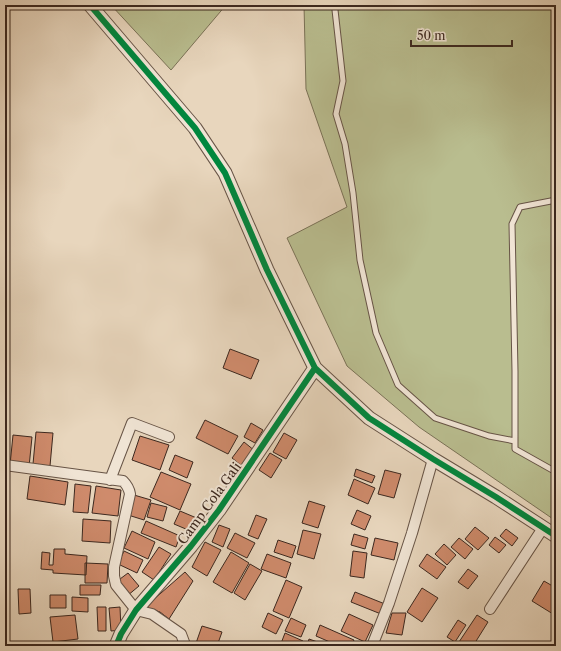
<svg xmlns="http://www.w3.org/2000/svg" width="561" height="651" viewBox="0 0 561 651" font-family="'Libre Caslon Text',serif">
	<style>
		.green { fill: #b9bd8f; stroke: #7a7257 }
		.building { fill: #cf8b6c; stroke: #3c281f }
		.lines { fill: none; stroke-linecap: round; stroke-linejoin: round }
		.service-casing { stroke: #675446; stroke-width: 7 }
		.minor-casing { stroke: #675446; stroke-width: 12 }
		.tertiary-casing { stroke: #675446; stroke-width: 15 }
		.service { stroke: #f0e4d4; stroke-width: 5 }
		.minor { stroke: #f0e4d4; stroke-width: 10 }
		.tertiary { stroke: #f0e4d4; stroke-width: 13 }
		.cycleway-casing { stroke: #f0e4d4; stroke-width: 8 }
		.cycleway { stroke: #00873e; stroke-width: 6 }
		.labels { text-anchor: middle; stroke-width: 4; stroke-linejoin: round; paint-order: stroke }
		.street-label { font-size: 13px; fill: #3c281f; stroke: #f0e4d4 }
	</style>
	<rect width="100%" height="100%" fill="#e8d6bd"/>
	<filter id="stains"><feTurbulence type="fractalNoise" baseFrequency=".005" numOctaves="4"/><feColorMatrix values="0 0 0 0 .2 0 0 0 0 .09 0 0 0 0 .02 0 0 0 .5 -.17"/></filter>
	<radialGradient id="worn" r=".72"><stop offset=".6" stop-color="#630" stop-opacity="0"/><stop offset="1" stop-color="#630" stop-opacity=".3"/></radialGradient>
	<path class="green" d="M111,5H226L171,70Z
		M304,5H556V521L419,427L347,366L287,238L347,207L306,89Z"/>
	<path class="building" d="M230,349L259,360L251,379L223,368Z
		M205,420L238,436L228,454L196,438Z
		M251,423L263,430L255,443L244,437Z
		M36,432L53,433L50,466L33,464Z
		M284,433L297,440L286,459L273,452Z
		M13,435L32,437L29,467L10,465Z
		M140,436L169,445L160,470L132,460Z
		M244,442L255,451L243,467L232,458Z
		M270,453L282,460L271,478L259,470Z
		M175,455L193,462L187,478L169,470Z
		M356,469L375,476L372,483L354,476Z
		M385,470L401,474L394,498L378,494Z
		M161,472L191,484L180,510L150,497Z
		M30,476L68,482L65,505L27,499Z
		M354,479L375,488L368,504L348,495Z
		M75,484L91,486L88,513L73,512Z
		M96,486L121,490L118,516L92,513Z
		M134,495L151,500L144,520L128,515Z
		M309,501L325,506L318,528L302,523Z
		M151,503L167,507L163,521L147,517Z
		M357,510L371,516L365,530L351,524Z
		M180,511L199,519L193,532L174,524Z
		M256,515L267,519L258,539L248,535Z
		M83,519L111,521L110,543L82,541Z
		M146,521L180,536L176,547L141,533Z
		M219,525L230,529L223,547L212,542Z
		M475,527L489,538L478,550L465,539Z
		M506,529L518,538L512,546L500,536Z
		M303,530L321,534L314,559L297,554Z
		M132,531L155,542L148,559L124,548Z
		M235,533L255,543L247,558L227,548Z
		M354,534L368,538L365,549L351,545Z
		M495,537L506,545L499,553L489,545Z
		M375,538L398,543L394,560L371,555Z
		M459,538L473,549L465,559L451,547Z
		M278,540L296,546L292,558L274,552Z
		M205,542L221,550L207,576L192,567Z
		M444,544L456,555L447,565L435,554Z
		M159,547L171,554L154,580L142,572Z
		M54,549H65V554L87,556L86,575L53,573V570L41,569L42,552L50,553L49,565H53Z
		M124,551L143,560L137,573L118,564Z
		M353,551L367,553L364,578L350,576Z
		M231,552L249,563L232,593L213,582Z
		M267,554L291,563L286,578L261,569Z
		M427,554L446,567L437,579L419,566Z
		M85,563L108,564L107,583H85Z
		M250,564L262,571L245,600L234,593Z
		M468,569L478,576L468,589L458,582Z
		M185,572L193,581L169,619L160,612L145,607Z
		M128,573L139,586L127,596L116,582Z
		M286,580L302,587L289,618L273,611Z
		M544,581L556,588V610L553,614L532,601Z
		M80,585H101L100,595H80Z
		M422,588L438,598L422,622L407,612Z
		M18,589H30L31,613L19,614Z
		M355,592L385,604L381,614L351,602Z
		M50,595H66V608H50Z
		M72,597L88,598V612L72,611Z
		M97,607H106V631H98Z
		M120,607L121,630L111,631L109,608Z
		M268,613L283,620L276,634L262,627Z
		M392,613H406L402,635L386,633Z
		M349,614L373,625L365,642L341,631Z
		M75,615L78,639L53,642L50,617Z
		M477,615L488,622L473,646L457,645Z
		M291,618L306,625L301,637L285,631Z
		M458,620L466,625L455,642L447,637Z
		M320,625L354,640L351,646H339L316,636Z
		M202,626L222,632L217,646H195Z
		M285,633L303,641L301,646H280Z
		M309,639L329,646H307Z"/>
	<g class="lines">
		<defs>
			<path id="service" d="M336,5L335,10L343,81L336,114L345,144L353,193L360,260L376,333L398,385L435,418L489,436L515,441
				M556,200L520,207L512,224L515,371V449L556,472"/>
			<path id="minor" d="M5,465L123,481C127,485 129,488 130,494L114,567V576L116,585L136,610L152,614L181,634L184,642V646
				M110,480L132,423L169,437
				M490,609L543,528
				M372,646L389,603L412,533L433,459"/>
			<path id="tertiary" d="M90,5L195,128L225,173L267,270L315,368L369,418L433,459L496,497L556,536
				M116,646L121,634L136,610L191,546L219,510L315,368"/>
		</defs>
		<use href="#service" class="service-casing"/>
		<use href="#minor" class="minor-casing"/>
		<use href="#tertiary" class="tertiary-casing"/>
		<use href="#service" class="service"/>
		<use href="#minor" class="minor"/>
		<use href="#tertiary" class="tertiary"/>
		<defs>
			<path id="cycleway" d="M90,5L195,128L225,173L267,270L315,368L369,418L433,459L496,497L556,536
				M116,646L121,634L136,610L191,546L219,510L315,368"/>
		</defs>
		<use href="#cycleway" class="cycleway-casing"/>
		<use href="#cycleway" class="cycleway"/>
	</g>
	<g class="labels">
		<g class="street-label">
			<text transform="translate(209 503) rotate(-54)" y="5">Camp Cola Gali</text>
		</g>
	</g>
	<rect width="561" height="651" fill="none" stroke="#e8d6bd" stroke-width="20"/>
	<rect x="6" y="6" width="549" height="639" fill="none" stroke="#3c281f" stroke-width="2"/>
	<rect x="10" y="10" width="541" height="631" fill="none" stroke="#3c281f"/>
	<path d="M411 40v6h101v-6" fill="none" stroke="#3c281f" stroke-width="2"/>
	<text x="417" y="40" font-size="12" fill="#3c281f" stroke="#f0e4d4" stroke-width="3" paint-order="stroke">50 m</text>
	<rect width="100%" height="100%" filter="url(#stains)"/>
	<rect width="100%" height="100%" fill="url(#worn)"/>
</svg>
